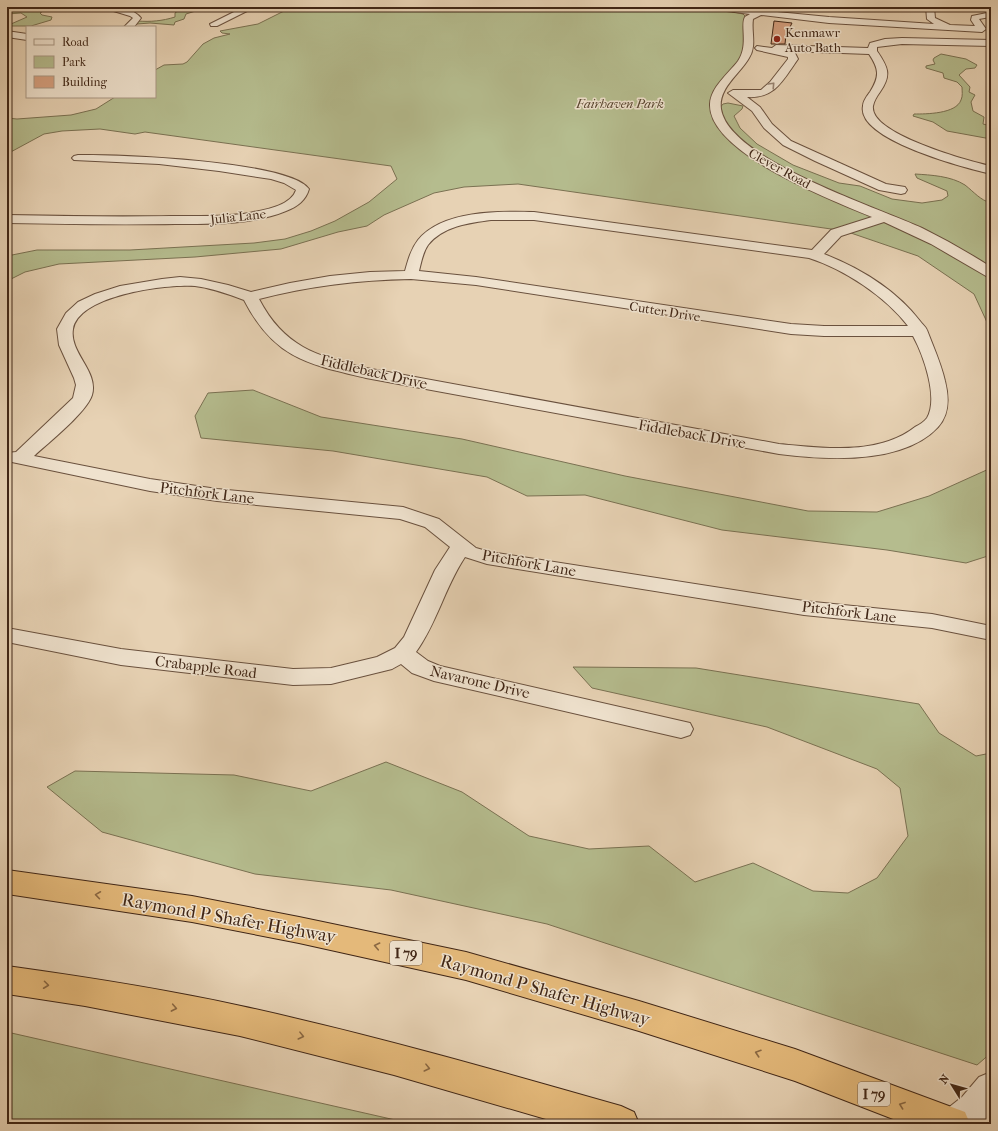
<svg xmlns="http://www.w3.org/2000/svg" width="998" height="1131" viewBox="0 0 998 1131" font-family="'IM FELL French Canon',serif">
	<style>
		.green { fill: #b5bc8e; stroke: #7a7152 }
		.building { fill: #d6a07f; stroke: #402616 }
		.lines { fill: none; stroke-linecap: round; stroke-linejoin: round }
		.minor-casing { stroke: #6a513e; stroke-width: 2 }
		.highway-casing { stroke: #402616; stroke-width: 2 }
		.minor { fill: #efe2ce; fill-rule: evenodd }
		.highway { fill: #e4b97a; fill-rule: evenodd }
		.oneway { stroke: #988472 }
		.oneway2 { stroke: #8a6843 }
		.poi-dot { fill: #8f2418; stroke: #efe2ce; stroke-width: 1.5 }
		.labels { text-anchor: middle; stroke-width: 3; stroke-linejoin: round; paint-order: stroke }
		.far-poi-label { font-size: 13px; fill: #402616; stroke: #efe2ce; text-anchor: start }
		.far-park-label { font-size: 13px; font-style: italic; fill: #57442e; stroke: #efe2ce }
		.far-street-label { font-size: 13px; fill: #402616; stroke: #efe2ce }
		.shield { fill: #efe2ce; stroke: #745e4d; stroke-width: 1 }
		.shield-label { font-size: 14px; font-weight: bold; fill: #402616 }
		.street-label { font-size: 15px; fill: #402616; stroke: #efe2ce }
		.near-street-label { font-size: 18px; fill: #402616; stroke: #efe2ce }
	</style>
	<rect width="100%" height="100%" fill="#e7d2b4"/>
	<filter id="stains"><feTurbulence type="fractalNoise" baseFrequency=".005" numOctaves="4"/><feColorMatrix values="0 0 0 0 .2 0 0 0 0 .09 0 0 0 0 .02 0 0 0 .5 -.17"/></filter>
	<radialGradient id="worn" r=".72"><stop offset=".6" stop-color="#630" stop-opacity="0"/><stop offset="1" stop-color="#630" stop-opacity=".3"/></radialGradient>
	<path class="green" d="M7,7L48,8L40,13L42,15L52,17L51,20L31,26H11V24L27,17L21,13L7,14Z
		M183,7H203L202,9L186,14L184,19L175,22L174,25L150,23L137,24L135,23L137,21C151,22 162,21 175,17V13Z
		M292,7H711L743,14L746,17L750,47L718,92L715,110L749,152L823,191L991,273V331L974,294L918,256L845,231L518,184L464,187L434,193L384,215L367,226L338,232L281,249L195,257L59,264L25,272L7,281V256L37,250H130L254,243L285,239L311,231L335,221L369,202L397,179L391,166L145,132L135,134L100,129L62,131L44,134L7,154V118L17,119L71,115L96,109L115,97H155V70L164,65L183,64L187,62L203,44L214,38L230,34L222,33L220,31L258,24Z
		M941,54L966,59L977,65L975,68L966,69L959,75L970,87L969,92L975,95L971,102L973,111L984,117L983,124L991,126V139L947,131L933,122L913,116L914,114C926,114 956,114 961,100C963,96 962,91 962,87L957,82L944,78L943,73L926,68V66L935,64L933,60L934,58Z
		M728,103L743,106L742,109L734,116L740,128L757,144L793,165L839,183L860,186L892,199L922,203L942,200L948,196L947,191L917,178L915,174C931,175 951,176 965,185C974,192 980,200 991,203V270L783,169L728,132L718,110L723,104Z
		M253,390L321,417L462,439L625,476L808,511L877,512L929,496L991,468V555L966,563L887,550L722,530L585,495L527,496L487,477L333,451L201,438L195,416L208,393Z
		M573,667L696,668L919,704L939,733L976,756L991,753V1053L977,1065L547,924L391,890L255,874L102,832L47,787L75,771L234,775L311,791L386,762L462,792L529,836L589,849L649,846L695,882L753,863L813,891L848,893L877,878L908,836L900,788L877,769L767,727L592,688Z
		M7,1032L413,1124H7Z"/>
	<path class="building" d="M774,21L792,23L786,35L785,44H771Z"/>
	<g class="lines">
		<defs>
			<path id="minor" d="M106,7C118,7 133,8 141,18L134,27H124L133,18L130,16L107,9Z
				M244,7H255L217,26H211L210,24Z
				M707,7H733L760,10L775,7H819L815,9L777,12L829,17L934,24L927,19L926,7H934L935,18L950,25L975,26L971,20L972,16L987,13L991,15L990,17L979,19L986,29L982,32L829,23L761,15L753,19C751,33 757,45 749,58C740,74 718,88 721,109C729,160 879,208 922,228C946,240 969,253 991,267V277L986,276L931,244L884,222L841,236L824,254C860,268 896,290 920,321C922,324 926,327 927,330C933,346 941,363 945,381C949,397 950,414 938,427C903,465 826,460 779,454L366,378C307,364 274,358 244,300C228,294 212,288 195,286C166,284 79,295 73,329C69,353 99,371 92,395C87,412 48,443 34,456L150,479L217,489L403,507L439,519L476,548L490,552L804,601L932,614L991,626V640L932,628L804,615L487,564L465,557C445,587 437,623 416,652L428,661L440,666L690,723L693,729L690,735L681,738L434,681L412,673L401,664L392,669L331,684L293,685L121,665L7,642V628L121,649L293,669L331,668L377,657L395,648L404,637L435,570L450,547L425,527L400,519L217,501L150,491L7,461V453L16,452L73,398L76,385L74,378L59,345L57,329L66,313L78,302L95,294L120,286L162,279L180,277L201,279L228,285L251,292L290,283L330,276L370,272L405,271C408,260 411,249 418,240C442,210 499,211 534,212L812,250L831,230L872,217C834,201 708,153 710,104C711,87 728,74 738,61C749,45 740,25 745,17C746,16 749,15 750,14L711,9ZM491,220H534L809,258C844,269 886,297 908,326H824L791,324L476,277L419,271C421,263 423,252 428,245C443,226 469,223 491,220ZM411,279L476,285L791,334L824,336H913C923,354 939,398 927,418C924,422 919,425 915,427C878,456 822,448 779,444L366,368C316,356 284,347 259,299C309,286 359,280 411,279Z
				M7,31L27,34V40L7,37Z
				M902,38L991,40V46L902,44L877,47V51C888,67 892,75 880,92C877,96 874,101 873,106C869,134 969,161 991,166V174C966,168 856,140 863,106C863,101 867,96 870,92C880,76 879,69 869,54L787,51L795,53L798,59C783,80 775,99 747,97L760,107L772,124L791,141L886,184L905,187L907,190L905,193L901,194L879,190L815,161L783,145L764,128L752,111L728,93L733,90H761L770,82L788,59V57L757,50L755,48L757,46L772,48L776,45L868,48L870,43L885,39Z
				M78,155C116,154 290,161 309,189C306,200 297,207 286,211C252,225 211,224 175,224C119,225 63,224 7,223V215C62,216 116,217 171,216C194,216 227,217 249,213C264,210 291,206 296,190L284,183L271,179L219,171L159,164L74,160L72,158L74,156Z
				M991,1072V1114L982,1124H938L943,1112L962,1097L979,1077Z"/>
			<path id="highway" d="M7,870L192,896L299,917L466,952L639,1001L795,1049L965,1112L970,1124H906L795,1081L639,1031L466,980L299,943L192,922L7,894Z
				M7,966C86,977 164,989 241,1006C369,1034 495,1070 621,1106L634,1112L639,1124H563L394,1075L240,1036L85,1006L7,994Z"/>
		</defs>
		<use href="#minor" class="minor-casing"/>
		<use href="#highway" class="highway-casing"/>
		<use href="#minor" class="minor"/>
		<use href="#highway" class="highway"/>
	</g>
	<defs><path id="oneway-chevron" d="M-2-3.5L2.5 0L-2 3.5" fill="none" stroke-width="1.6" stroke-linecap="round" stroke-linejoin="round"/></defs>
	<use class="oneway" href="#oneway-chevron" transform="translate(772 85) rotate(-47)"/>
	<g class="oneway2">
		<use href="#oneway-chevron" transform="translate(98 895) rotate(-172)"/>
		<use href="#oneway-chevron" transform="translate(377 946) rotate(-168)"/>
		<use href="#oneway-chevron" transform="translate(46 985) rotate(7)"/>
		<use href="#oneway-chevron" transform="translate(174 1008) rotate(11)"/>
		<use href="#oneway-chevron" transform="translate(301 1036) rotate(14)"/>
		<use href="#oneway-chevron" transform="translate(758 1053) rotate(-162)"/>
		<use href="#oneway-chevron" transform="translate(427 1068) rotate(14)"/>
		<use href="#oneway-chevron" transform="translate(902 1105) rotate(-160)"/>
	</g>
	<circle class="poi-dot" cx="777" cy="39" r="4"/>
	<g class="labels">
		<g class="far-poi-label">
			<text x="785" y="37">Kenmawr<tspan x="785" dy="15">Auto Bath</tspan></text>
		</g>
		<g class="far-park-label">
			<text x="620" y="108">Fairhaven Park</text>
		</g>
		<g class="far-street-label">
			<text transform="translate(780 168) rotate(29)" y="5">Clever Road</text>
			<text transform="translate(238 216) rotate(-6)" y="5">Julia Lane</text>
			<text transform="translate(665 311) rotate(9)" y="5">Cutter Drive</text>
		</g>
		<g class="shield">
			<rect x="390" y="941" width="32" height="24" rx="3"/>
			<rect x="858" y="1082" width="32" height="24" rx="3"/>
		</g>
		<g class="shield-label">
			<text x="406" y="958">I 79</text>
			<text x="874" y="1099">I 79</text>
		</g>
		<g class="street-label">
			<text transform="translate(374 372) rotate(13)" y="5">Fiddleback Drive</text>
			<text transform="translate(692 434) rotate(10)" y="5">Fiddleback Drive</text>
			<text transform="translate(207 493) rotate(7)" y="5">Pitchfork Lane</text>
			<text transform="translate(529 563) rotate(10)" y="5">Pitchfork Lane</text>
			<text transform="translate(849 612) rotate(7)" y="5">Pitchfork Lane</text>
			<text transform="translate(206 667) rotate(7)" y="5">Crabapple Road</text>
			<text transform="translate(480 682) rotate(13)" y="5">Navarone Drive</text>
		</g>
		<g class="near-street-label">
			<text transform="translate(229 918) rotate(10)" y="6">Raymond P Shafer Highway</text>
			<text transform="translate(545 990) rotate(16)" y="6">Raymond P Shafer Highway</text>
		</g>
	</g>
	<rect width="998" height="1131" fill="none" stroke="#e7d2b4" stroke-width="24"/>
	<rect x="8" y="8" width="982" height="1115" fill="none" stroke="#402616" stroke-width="2"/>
	<rect x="12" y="12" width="974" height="1107" fill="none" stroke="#402616"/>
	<rect x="26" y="26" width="130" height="72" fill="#efe2ce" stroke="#a99784"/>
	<rect x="34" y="39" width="20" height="6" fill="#efe2ce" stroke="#a99784"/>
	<text x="62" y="46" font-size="12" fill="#402616">Road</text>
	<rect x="34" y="56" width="20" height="12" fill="#b5bc8e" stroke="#a99784"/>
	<text x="62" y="66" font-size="12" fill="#402616">Park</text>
	<rect x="34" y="76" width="20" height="12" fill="#d6a07f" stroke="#a99784"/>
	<text x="62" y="86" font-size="12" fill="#402616">Building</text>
	<g transform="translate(952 1085) rotate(307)" stroke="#efe2ce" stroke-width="3" paint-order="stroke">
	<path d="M0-3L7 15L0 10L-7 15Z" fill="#402616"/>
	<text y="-6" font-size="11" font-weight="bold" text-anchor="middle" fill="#402616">N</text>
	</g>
	<rect width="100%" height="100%" filter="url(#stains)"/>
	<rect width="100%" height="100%" fill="url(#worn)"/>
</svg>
